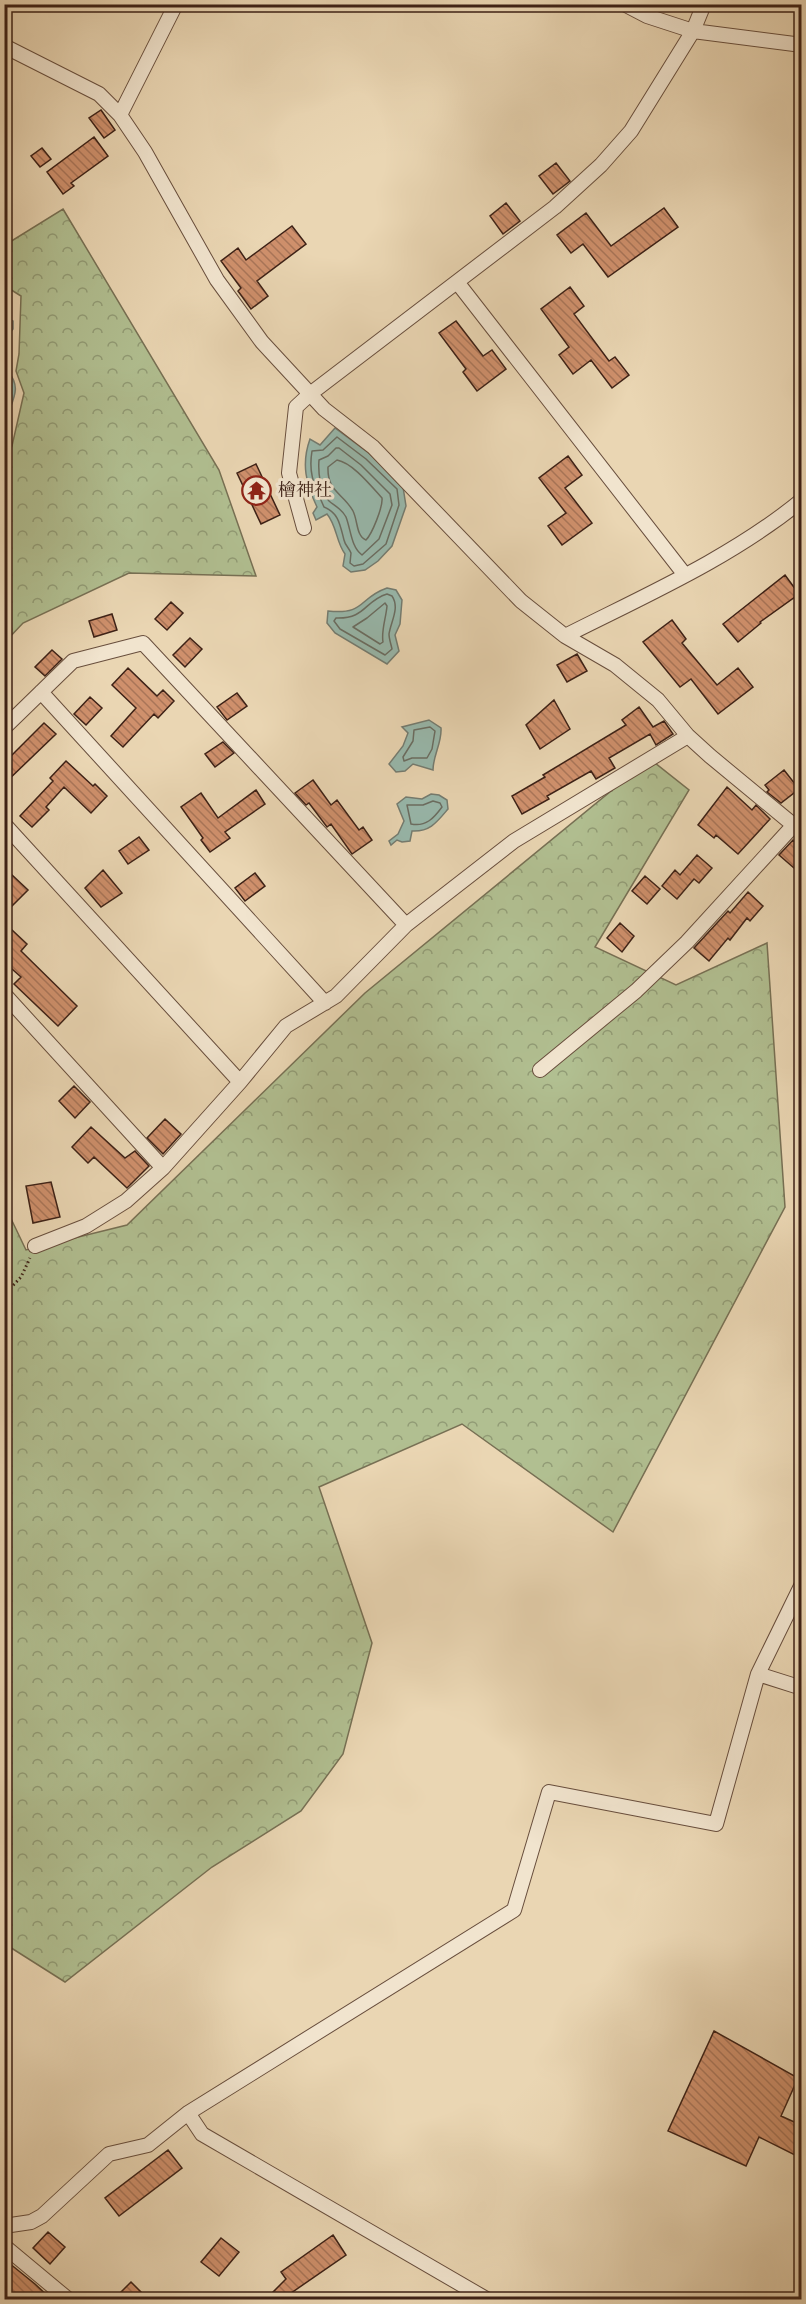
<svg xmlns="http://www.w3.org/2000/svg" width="806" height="2304" viewBox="0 0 806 2304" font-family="'IM FELL Double Pica','Noto Serif JP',serif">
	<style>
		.forest { fill: url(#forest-crowns); stroke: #777054; stroke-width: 1.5 }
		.water { fill: #98b9ad; stroke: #747c71; stroke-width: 1.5 }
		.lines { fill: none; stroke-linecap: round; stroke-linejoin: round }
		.shore { stroke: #6a6d62; stroke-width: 1.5 }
		.building { fill: url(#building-back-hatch); stroke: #3d2116; stroke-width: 1.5 }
		.street-casing { stroke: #684e3d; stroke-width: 16 }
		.path { stroke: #3d2116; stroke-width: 3; stroke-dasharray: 1.5 3; stroke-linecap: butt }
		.street { stroke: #f1e4ce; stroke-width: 14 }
		.labels { text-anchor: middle; stroke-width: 6; stroke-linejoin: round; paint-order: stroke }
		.poi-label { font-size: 18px; fill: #3d2116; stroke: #f1e4ce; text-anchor: start }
	</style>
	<defs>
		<pattern id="forest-crowns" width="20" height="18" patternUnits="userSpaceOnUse" patternTransform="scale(1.5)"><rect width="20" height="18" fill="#b1bf91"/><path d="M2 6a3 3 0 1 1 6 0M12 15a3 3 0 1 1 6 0" fill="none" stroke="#919b75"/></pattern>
		<pattern id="building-back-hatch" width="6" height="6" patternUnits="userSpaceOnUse" patternTransform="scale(1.5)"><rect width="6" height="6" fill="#cf906c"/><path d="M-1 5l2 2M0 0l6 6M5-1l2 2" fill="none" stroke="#a97558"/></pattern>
	</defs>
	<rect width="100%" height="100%" fill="#ead6b3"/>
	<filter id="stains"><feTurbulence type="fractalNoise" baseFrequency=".00333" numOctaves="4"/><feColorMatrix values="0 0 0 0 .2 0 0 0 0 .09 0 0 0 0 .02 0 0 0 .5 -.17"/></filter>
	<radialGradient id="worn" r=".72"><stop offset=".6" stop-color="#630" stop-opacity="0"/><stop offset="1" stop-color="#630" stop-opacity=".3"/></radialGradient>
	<path class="forest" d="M63,209L219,470L256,576L129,573L23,623L5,642V461L12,446L24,393L16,371L19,354L21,296L5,286V245Z
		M650,759L689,790L595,947L676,985L767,943L785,1207L613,1532L462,1424L319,1487L372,1643L343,1754L301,1811L212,1867L65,1982L5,1944L4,1204L26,1250L127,1225L365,993Z"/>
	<path class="water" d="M6,318L13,321V329L5,339C13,349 13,359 8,371C19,385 16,393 10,409C13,419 9,423 6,432C4,437 6,442 5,447L4,319Z
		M335,428L370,454L403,487L406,506L392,546L378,561L365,570L351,572L343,566L345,554C336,542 337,526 327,514L316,520L313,513L317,507C306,484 301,464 310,439L320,445Z
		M387,588L396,590L402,600L400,624L395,635L399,651L387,664L335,633L327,623L328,611C366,615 358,598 387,588Z
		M429,720L441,728C442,743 433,755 433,770L413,764L405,771L396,772L389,764L403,746L408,733L402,727Z
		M431,794L439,795L447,800L448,809C437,822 430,832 412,831L410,841L402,842L397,840L391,845L389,841L398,834L404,821L397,804L406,797L422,799Z"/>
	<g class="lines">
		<path class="shore" d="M337,437L366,459L397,489L399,505L386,544L363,564L354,566L350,563L351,553C349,548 345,545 344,540C340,525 339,513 324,507C315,486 308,475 312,451L323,450Z
			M339,448L361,465L390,494L392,505L379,539L362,555C351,547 351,530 346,517C342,509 335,506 329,501C320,491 318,472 319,460L328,456L336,448Z
			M337,460C353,463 371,486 382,498C383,507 372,534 366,540C356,536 358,521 353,511C343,493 327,492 328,467Z
			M387,594L392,596C400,608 391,621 389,634C389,639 391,644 392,649L385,655L340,629L334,621L336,618C366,619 364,601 387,594Z
			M385,603L387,606C386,618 381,631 383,642L380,644L353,627L367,618Z
			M430,727L435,731L432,749L427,758H412L404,761L403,757L413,741L414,730Z
			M433,801L440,803L442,807C434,818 426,827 411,824L407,805H423Z"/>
	</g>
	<path class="building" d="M101,110L115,130L104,138L89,118Z
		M94,137L108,156L71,183L74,186L63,194L47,172Z
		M42,148L51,159L40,167L31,156Z
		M556,163L570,181L553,194L539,176Z
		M506,203L520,221L503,234L490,216Z
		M664,208L678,227L608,277L583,244L571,253L557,235L586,213L611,246Z
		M292,226L306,244L257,281L268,296L251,309L238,291L241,288L221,261L238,248L246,260Z
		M570,287L584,306L574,314L609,361L615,357L629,375L612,388L591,360L573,374L559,355L569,347L541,309Z
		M456,321L483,356L492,350L506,369L477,391L463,372L466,369L439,333Z
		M568,456L582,475L565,488L592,523L562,545L548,526L566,513L539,478Z
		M256,464L280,515L261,524L237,473Z
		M785,575L799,594L760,622L761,623L738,642L723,624Z
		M171,602L183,613L167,630L155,619Z
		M112,614L117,630L94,637L89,621Z
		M672,620L686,639L682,643L717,685L738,668L753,687L718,714L691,679L680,687L643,642Z
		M190,638L202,649L185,667L173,655Z
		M52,650L62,659L45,676L35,667Z
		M577,654L587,671L567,682L557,665Z
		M128,668L157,696L163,690L174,701L158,718L154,714L123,747L111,736L136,708L112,685Z
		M237,693L247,706L227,720L217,707Z
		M90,697L102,708L86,725L74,714Z
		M554,700L570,729L540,749L526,725Z
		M639,707L653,727L664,721L673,734L656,745L650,734L609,758L615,768L596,779L591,771L547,796L549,799L522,814L512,796L545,777L543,775L626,725L622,720Z
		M44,723L56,734L4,784V763Z
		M223,742L234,753L215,767L205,754Z
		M66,761L93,786L95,784L107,796L91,813L64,787L46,807L49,810L32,827L20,816L53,781L50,778Z
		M784,770L799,789L781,803L767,792L769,790L765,785Z
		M313,780L331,805L337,800L359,830L363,827L372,840L352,854L331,824L327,827L309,803L306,805L295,793Z
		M727,787L752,810L756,805L770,819L738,854L716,835L714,838L698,825Z
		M256,790L265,804L225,832L230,838L210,852L201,840L203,838L181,807L201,793L218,818Z
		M139,837L149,850L128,864L119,851Z
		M793,840L801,848V860L794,868L779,855Z
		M697,855L712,868L699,883L694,879L677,899L662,886L675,870L680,875Z
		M103,870L122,893L101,907L85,888Z
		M255,873L265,886L245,901L235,888Z
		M11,874L28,890L4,914V881Z
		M645,876L660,889L647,904L632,891Z
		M748,892L763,906L750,921L747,918L730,940L728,938L709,961L694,948L728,911L730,913Z
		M620,923L634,936L622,952L607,938Z
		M11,929L27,944L21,951L77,1006L58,1026L14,984L21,977L4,962V936Z
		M74,1086L90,1102L75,1118L59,1101Z
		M165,1119L181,1134L163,1154L147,1138Z
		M91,1127L125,1158L135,1151L149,1166L127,1188L94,1157L88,1163L72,1147Z
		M51,1182L60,1217L33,1223L26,1186Z
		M714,2031L798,2078L781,2116L801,2125V2158L759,2137L746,2166L668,2131Z
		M168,2150L182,2168L119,2216L105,2198Z
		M48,2232L65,2247L50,2264L33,2248Z
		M333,2235L346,2255L281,2300H265L286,2279L281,2272Z
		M221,2238L239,2252L219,2276L201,2262Z
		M4,2259L35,2284L52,2300H17L4,2289Z
		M131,2282L149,2300H113Z"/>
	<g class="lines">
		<defs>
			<path id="street" d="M624,4L647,16L693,31L802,45
				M4,46L99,94L120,115L145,152L217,280L262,342L324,409L373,447L521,601L565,636L615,665L658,700L688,736L710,756L802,832
				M120,115L176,4
				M457,282L685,575
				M304,528L289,473L296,407L310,394L555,207L601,165L631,131L693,31L704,4
				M565,636C646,595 731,558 802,500
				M41,692L325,1003
				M4,728L73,661L143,643L406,925
				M4,824L240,1082
				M4,994L163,1168
				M540,1070L636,991L687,942L793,826
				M35,1246L86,1226L126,1201L163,1168L240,1082L286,1026L336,996L406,925L514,841L688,736
				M758,1674L802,1688
				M188,2113L202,2134L488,2300
				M4,2226L31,2222L42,2216L109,2154L148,2145L188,2113L514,1910L549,1792L716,1824L758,1674L802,1584
				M4,2246L69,2300"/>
		</defs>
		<use href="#street" class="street-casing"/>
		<path class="path" d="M4,1295L21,1277L30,1258"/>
		<use href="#street" class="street"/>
	</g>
	<defs>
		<symbol id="temple-ring" viewBox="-11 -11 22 22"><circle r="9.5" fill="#f1e4ce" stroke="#8f2418" stroke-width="1.5"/><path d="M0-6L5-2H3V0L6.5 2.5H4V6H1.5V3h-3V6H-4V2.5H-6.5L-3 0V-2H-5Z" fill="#8f2418"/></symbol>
	</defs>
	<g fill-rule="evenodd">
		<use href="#temple-ring" x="240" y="474" width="33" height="33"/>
	</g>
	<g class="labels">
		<g class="poi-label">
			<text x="278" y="496">檜神社</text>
		</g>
	</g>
	<rect width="806" height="2304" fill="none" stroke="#ead6b3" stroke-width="24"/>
	<rect x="6" y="6" width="794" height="2292" fill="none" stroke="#3d2116" stroke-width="3"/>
	<rect x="12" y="12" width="782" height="2280" fill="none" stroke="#3d2116" stroke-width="1.5"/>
	<rect width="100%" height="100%" filter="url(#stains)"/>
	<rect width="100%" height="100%" fill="url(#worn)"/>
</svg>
